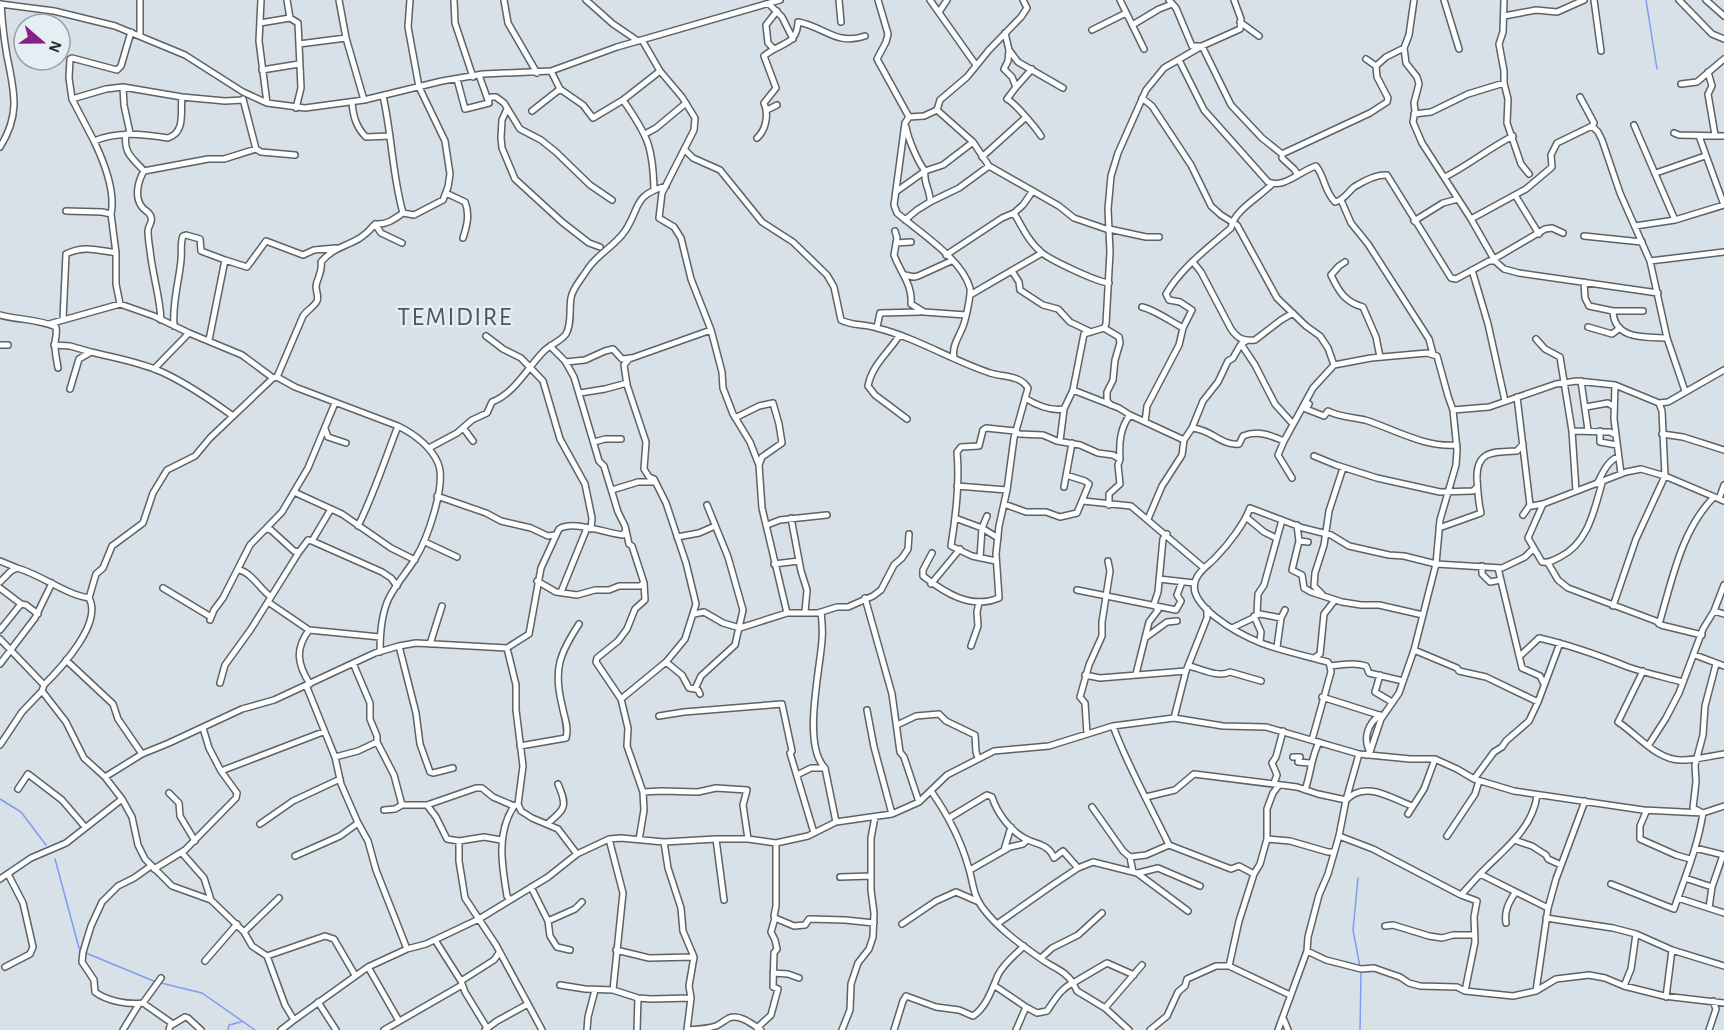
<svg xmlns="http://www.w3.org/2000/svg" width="1724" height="1030" viewBox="0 0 1724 1030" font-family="'Alegreya Sans',sans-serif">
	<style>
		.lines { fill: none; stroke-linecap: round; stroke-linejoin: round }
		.stream { stroke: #7f9cee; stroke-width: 1.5 }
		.minor-casing { stroke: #5a6367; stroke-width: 8 }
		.minor { stroke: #fff; stroke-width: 5 }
		.labels { text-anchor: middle; stroke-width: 5; stroke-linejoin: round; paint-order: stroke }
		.quarter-label { font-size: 26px; letter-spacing: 1.5px; fill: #4d565b; stroke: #e4eff4 }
	</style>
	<rect width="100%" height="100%" fill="#d7e1e7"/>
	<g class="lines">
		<path class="stream" d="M1646,0L1657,69
			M0,799L21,812L46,845
			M55,859L79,948L82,950
			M1358,878L1353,930L1360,967
			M86,953L156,982
			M161,983L202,993L255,1030
			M228,1030L229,1025L241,1022
			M1360,1030L1361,971"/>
		<defs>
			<path id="minor" d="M261,0L259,41L267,103
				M287,0L290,18
				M339,0L346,38L364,100
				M454,0L455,23L473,77
				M504,0L508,23L537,73
				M586,0L613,24L638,41
				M839,0L841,22
				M878,0L888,34L886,42L877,59L909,117L924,116L937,110L940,100L967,77L989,50L1021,17L1027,8L1023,0
				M930,0L976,65
				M1120,0L1144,49
				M1169,0L1176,8L1192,46H1202L1231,105L1262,138L1282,154V158L1294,169L1298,175
				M1444,0L1459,49
				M1504,0L1503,32L1499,44L1504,71V83L1508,99L1507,123L1521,164L1529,174
				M1594,0L1601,51
				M1679,0L1712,34L1724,39
				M1706,0L1724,16
				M0,4L54,11L115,26L185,55L243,92L267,103L305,108L364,100L442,81L483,74L551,71L617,47L780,0
				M769,4L782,17L793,39
				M939,12L947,0
				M1504,16L1536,10L1557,12L1584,0
				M1240,22L1259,36
				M260,23L290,18L298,23L301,88L296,108
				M1134,24L1159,9L1172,4
				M1092,30L1126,13
				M131,32L121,66L117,70L72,58L70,59L69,78L72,99L106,89L123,87L182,97
				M1005,33L1009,50L1018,62L1063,88
				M140,36V0
				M642,40L660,71L682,97L695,118L694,130L662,193L659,218L674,227L681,238L691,279L711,330L722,372L723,388L733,414L750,442L759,465L762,508L787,613
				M299,44L346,38
				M773,48L768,43L766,25L777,11
				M1404,48L1409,35L1414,0
				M1009,50L1008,61L1004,69L1012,77L1016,87L1007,99C1014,102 1036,128 1041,136
				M1366,59L1376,66
				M1179,60L1204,110L1268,182C1284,189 1300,171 1316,166C1325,177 1324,191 1335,202C1344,200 1347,193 1354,187C1362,182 1377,174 1387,175L1451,278L1456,279L1489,261H1495
				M262,70L299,64
				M551,71L560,89L583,105L593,118L623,100L660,71
				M1708,72L1712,86L1708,94L1715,135
				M457,79L465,109L489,103L479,75
				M1681,84L1697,82L1724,59
				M123,87L124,105L130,133
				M1016,87L1032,69
				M383,96C392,135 392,174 403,213
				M1580,97L1594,123L1592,126L1598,132L1602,140L1620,193L1650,261L1667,338L1685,391
				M1142,98L1152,106L1191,165L1211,206L1221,215L1237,225L1277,298L1306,326L1320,336L1328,348L1334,365
				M72,99L94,141C118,131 143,134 168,138C186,132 180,112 182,97L225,101L243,100
				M243,99L256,149
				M489,99L491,97H496L504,103L520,129L541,140L556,152L590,185L612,200
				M623,100C648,136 653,147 654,190
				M352,102C353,116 356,127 366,137L390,136
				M507,109L502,120L501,138L502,148L515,179L562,222L589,243L600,247
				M767,110L777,105
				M937,110L973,142L989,166L1059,206L1074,218L1109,230
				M532,111L560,89
				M1414,114L1431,112L1468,94L1504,83
				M909,117L905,123L894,205L897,213C919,232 962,259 970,288C971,294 967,313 965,320C962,334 951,344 954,358
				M1634,125L1675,220
				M1674,133L1679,135L1724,136
				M126,134C123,154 133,158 144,171
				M645,134L656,128L686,103
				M1699,136L1724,205
				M757,138C766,130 769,114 764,103L776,88L764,56C780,42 797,46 798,22C823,26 836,46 865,36
				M94,141C104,162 116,191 111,214
				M0,147C21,114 14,91 7,56C4,39 2,21 1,4
				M685,150L693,158L720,170L762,222L793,242L827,275L834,287L841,320C852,326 865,324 877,328C917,338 951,360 990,373C1003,377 1020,375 1028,388L1014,438L1007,490L999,526L996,554L999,598C970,610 944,592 923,576V570L932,553
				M1282,154L1370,113L1387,102L1388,98L1377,77L1376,66L1386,57L1404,48L1406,63L1417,77L1419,84L1414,103L1415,111L1413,122L1422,143L1471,219L1495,261L1504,269L1519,273L1658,293
				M982,157L1025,118
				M1656,173L1705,156
				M1445,177C1469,165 1489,148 1513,136
				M897,191L925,171L943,165L973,142
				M446,193L465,202C470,214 467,226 463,238
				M1515,195L1539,234
				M1341,200L1351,223L1368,244L1429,339L1433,354
				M930,202L959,188L989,166
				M66,211L102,212L111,214L116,253V284L120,304
				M1014,213C1022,227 1029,242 1041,252C1050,260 1097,282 1109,283
				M1471,219L1526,189L1552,167L1551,155L1557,143L1592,126
				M905,220L917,210L930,202C931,191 923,183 925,171C918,162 908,139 906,127
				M1414,221L1443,203L1458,199
				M375,224L381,233L402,243
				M1635,226L1675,220L1724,205
				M1109,229L1146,237H1159
				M895,231L897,238L894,255C900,272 913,285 911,304L924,312L966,315
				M1584,236L1642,242
				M896,243L911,242
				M946,255L1002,218L1014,213L1023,205L1032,192
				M1494,259L1545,229L1552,228L1563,233
				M225,260L247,267L266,241L303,255L314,250L336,248
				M1650,261L1724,252
				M1193,262L1201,272L1231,329C1238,339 1243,341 1255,340L1281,320L1293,313
				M1345,262L1339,266L1331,275C1339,292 1345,302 1363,307L1376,337L1380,357
				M1472,270L1488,324L1505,401
				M1012,271L1019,282L1020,290L1043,305L1058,309L1070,322L1091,332
				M905,275L914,277L918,276L951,261
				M1584,282L1585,298L1589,306L1613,311H1643
				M970,295L1042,253
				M1142,307C1155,310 1170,321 1183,328
				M1613,311C1614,340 1645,337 1667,338
				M0,315C18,320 39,319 56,327C57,333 56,336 55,342C54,348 57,361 58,368
				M63,319L66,254C83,245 98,250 116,253
				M161,320C160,296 152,273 150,250C149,244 148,236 148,231C148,225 153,223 151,217C150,212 145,211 142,207C134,197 138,181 144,171L208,159H224L256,149L261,152L295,155
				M49,324L120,304L154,316L189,333L242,355L273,378L277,377L295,387L398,426C414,434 430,445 438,463C447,484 427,540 415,559C407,572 396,584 389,598C381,614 380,634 380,652
				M174,326C172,303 179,282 181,260C182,251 180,244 183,236L186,235L200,239L201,251L225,260L209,340
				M877,327L880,313L920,312
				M1588,327L1612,334L1620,328
				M1104,328L1106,324L1110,252L1108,209L1111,176L1118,153L1146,90L1164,68L1202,46L1240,29L1241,19L1234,0
				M486,336L503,349L521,358L543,381L560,439L585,484L592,518L591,529
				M899,336C888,353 872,365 868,386L875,395L907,419
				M1536,339L1545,349L1560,357L1572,431L1576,491
				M1241,344L1255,365L1275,404L1293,424
				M0,345H8
				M54,345L70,346L91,352
				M550,346L565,361L574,377L599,461L604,466L618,512L625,526L629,544L632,546L644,583L645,600L635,609L627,629L618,641L597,658L596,662L621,699L628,728L627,746L643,792L644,810L639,840
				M566,362L585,360L605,351L613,349L622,359L632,358L711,330
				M154,369L189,333
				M277,377L303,316C307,310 314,307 317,301C319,296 316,292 316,286C317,278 323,272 321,262C334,247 345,247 360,238C366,234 371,229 375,224C387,225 394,219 403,213L414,215L443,200L448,187L450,174L445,141L419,87L408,27L410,0
				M1581,381L1588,430
				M1615,385L1614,419L1621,474
				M70,389L79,359L91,352C115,358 140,362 162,372C188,384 211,400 233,416
				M1073,390L1119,408L1130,415L1184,440
				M580,393L605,389L627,383
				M1517,397L1530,505L1523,515
				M1025,398C1036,405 1051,411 1064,409
				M1659,403L1668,402L1724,370
				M1309,404L1306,409L1324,416L1328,411C1339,417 1352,417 1365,420C1394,429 1425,448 1457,445
				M1586,407L1608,403L1614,407
				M1453,410L1489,407L1556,384L1577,381L1615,385L1659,403L1662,411L1665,476L1636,539L1613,606
				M735,418L759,406L773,403L779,424L782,443L762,457L759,465
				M1145,422L1147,406L1179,345L1183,328L1192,310L1180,302L1169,300L1166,294C1182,267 1208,248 1231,228C1234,210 1260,197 1272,184
				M1192,428C1211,429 1221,446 1239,444L1243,436C1257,430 1270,435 1284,441
				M325,429L328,437L346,443
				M464,429L473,441
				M1572,431L1610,432L1616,435
				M1600,431V442L1617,445
				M1662,434L1683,437L1724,450
				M1060,441L1064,409L1073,390L1084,334L1104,328L1119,337L1120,343L1115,360L1113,380L1107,392V401L1111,405
				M594,442L605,439H621
				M429,448L457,433L472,420L487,413L492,402C515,393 527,368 544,351C550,345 561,341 566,334C572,324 569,309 571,298C572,289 582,278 587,270C597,254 614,247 625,231C641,207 632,196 666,186
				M1314,456L1336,465L1377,478L1440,492L1473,491L1476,488
				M1120,459C1119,443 1120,428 1130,415
				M1292,478L1278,455L1284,441L1313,388L1334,365L1371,358L1427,353L1437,356L1448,396L1453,410L1457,450L1456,465L1440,520L1436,564L1414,650L1399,693L1381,719L1370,752L1366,755
				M1597,484C1602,474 1608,460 1618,457
				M957,486L1007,490
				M1064,487L1072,443
				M612,490L638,482H655
				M294,492L342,514L391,548L415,560
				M437,496L486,513L501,521L531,528L548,536L555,535
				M1719,499L1724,485
				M1083,501L1131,506L1204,568
				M1004,504L1026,512H1046L1060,517L1077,513L1089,484L1085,481L1066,475
				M1543,504L1528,538L1542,562C1550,563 1554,560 1560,557C1588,543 1594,511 1602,483
				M1530,505L1532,506L1543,504L1626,472L1641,469L1665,476L1724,501
				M1246,517L1264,532L1276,538
				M791,518L801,571L807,590L805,612
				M955,518L982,528L998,538
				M1148,519L1162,486L1182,455L1184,440L1192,428L1203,401L1218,382L1228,361L1233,358L1241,344L1246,341
				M767,525L780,520L827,515
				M1297,525L1299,541L1292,570L1302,575L1304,588L1311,592L1342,602L1361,605H1379L1423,615
				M358,526C374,494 385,459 398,426
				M1439,528L1481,513C1478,501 1478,491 1477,479C1476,450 1494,452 1517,451L1523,444
				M266,529L271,530L294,551L299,552
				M677,537L699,533L715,526
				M312,541L382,572L391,578L397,586
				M1299,541L1308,542
				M425,542L457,557
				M980,558L982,528L987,516
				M0,561L17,568
				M996,561L972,556L951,546C956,515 960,483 957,452L961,447L979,446L983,430L986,428L1015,431L1019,434L1043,435L1057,441L1080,445L1098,453L1113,455L1120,459L1118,465L1120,484L1109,494V505
				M1548,563L1558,580L1568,588L1656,621L1661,625L1702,635
				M774,564L799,561
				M1482,566V574L1490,582L1501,580
				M1498,568L1522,668L1540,676L1544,684
				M239,570C251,572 260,589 271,597
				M1159,579L1194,583
				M537,581L556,592L577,595L595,590H609L619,586H640L644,583
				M0,582L11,571L17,568C42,575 64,594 89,598
				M931,584L960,549
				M0,588L21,604L0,630
				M163,588L211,617
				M1077,590L1176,610L1181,601L1177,595L1182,582
				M561,592L587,528
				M1322,594L1314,586L1315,573L1324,545L1329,511L1343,468
				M865,598L892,694L900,752L904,757L919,802
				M268,602L309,630L380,637
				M21,604L26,605L38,614
				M1714,611L1724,614
				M821,612C822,621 823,631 822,640C820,671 802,745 825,768L836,822
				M694,614L704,612L723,623L740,628L787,613H818L837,607H848L873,596L881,590L894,565L902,558L908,549L909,534
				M1257,614L1258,594L1264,585L1282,520
				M1254,616L1260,614L1281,618
				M1254,616L1261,632L1260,642
				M210,620L214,610L223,598L250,545L282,512L308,468L335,403
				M1659,624C1672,581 1681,530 1714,497
				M1232,628L1253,618
				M309,630C295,649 297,664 310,684
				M1145,638L1167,622L1177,621
				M0,639L44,685L42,691L66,722L84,758L105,777L122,799L132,817L138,845L145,859L172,886L211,900L244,932L252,946L267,956L285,1005L294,1020L281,1030
				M430,644L442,606
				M399,646L416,713L420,744L430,772L433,773L453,768
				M971,646L978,626L977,612L979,602
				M1277,647L1281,618L1285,610
				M507,648L516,685V710L523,766L518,804L521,811L532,818L558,829L577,854
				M1414,650L1457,668L1459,671L1486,677L1538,702
				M1695,655L1724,666
				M1520,656L1539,638C1570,645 1598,655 1628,667C1645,673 1664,677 1682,682
				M1314,658L1320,654L1324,614L1335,600
				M66,660L113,704L118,719L142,754
				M666,662L682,675L689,688L695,689
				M353,663L370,703V719L377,736V742L394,775L402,805
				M0,664L35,618L52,583
				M1189,666C1202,669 1218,678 1230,672L1261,681
				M1643,671L1618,722C1637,734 1657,761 1682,760C1696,760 1710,756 1724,754
				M1136,674L1149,622L1158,610L1154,604L1158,592L1163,539L1167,534
				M1085,675L1100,678L1186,671
				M1380,675L1375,692L1392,702
				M1403,681L1369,673L1366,666C1353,662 1343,665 1330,666L1328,662C1306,656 1282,651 1261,643C1241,635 1181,604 1197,577C1202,568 1210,564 1216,557C1228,545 1244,524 1250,508L1303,528L1331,535L1349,546L1389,555L1404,556L1436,564L1502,568L1525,557L1533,549
				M220,683L225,665L251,629L299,552L308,540L312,541L331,509
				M44,685C61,668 103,623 89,598L96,574L103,568L112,546L143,523L153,493L167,470L195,456L210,438L273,378
				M306,685L335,757L341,784L358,823
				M700,694L698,690L695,689L701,676L735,645L743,610L728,557L707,505
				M1322,697L1379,715
				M621,699L666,662L676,650L685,639L696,604L686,563L666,503L654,479L649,477L644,469L646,442L627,385L624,365L630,358
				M867,710L874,747L892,814
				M659,716L684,712L782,704L792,751L790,753L814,833
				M1174,718L1186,671L1207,618V609
				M897,725L916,716L939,714L946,721L975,735L976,752L978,758
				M1113,726C1128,767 1150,805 1169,845
				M203,728L209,748L221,771L323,732
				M1087,734L1085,703L1080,697L1089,665L1102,636V622L1110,571L1108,561
				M1312,740L1331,672L1330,666
				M0,745L22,712L42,691
				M520,746L566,738C569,726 564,717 562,705C553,669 560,653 579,624
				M1648,746L1666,718L1679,693L1703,629L1714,611L1724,585
				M1370,752C1363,739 1367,724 1380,715
				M335,757L358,751L377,742
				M1293,757H1300L1298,762L1310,763
				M797,775L811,768H824
				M105,777L142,754L169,743L242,709L274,700L375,653L399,646L416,643L507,648L529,634L541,568L559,529C573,520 606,533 623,535L626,530
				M1474,779L1494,752L1502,747L1506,741L1529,721L1538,702L1560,643
				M1274,783L1277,775L1272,763L1276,757L1283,731
				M18,789L28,774L62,800L85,827
				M1305,790C1311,773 1311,758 1319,742
				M931,791C948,815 961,840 969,869C973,882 973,895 982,907C998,929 1023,946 1044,961C1056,969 1065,971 1073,983C1061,988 1054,1001 1047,1011L1037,1013L1026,1007L1016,1030
				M643,792L661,791L698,792L716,788L747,790L743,805L748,839H716
				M169,793L179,803L180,816L195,841
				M1146,797L1175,790L1194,774L1297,787L1318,794L1346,800C1365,780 1391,798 1412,806
				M427,805L436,817L447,839L459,841L484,837L501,840
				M1092,807L1123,851L1130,857
				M384,810L395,809L402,805H427L476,788H482L493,797L514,806L518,804
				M1643,810L1646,812L1640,826V839L1676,855L1690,859
				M1408,814L1424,789L1435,759
				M949,818L987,795L992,797C997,813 1010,830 1024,838C1036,845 1048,843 1054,858L1063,851L1078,868
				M260,824L293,801L340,779
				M547,824C565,809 568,807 558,784
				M1339,836L1373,849L1461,895L1480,874L1548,908
				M1447,836L1475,794L1479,781
				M609,839L623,893L613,990
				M748,839L776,843V906L774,916L775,918L771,932L775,940L777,949L774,953L773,987L778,989L771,1015L757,1028
				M1267,839L1290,841L1328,852H1334
				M1514,840L1532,846L1546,855L1548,859L1561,865
				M459,841V861L465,898L496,945L528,1004L497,1021L485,1030
				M664,842L668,868L681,908L683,931L694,957L689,986L691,998L687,1030
				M776,843L808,836L836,822L892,814L919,802L947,775L994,751L1049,746L1113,726L1174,718L1223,726L1266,727L1359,754L1410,759H1435L1457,769L1474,779L1514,791L1643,810L1703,813L1724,806
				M1695,848L1724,855
				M1004,850L1011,827
				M182,853L204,878L211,900
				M295,856L340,836L358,823L368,841L376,870L407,949
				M151,866L134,878L118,886L102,902L91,926L83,952L82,962L94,980L95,992C107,1001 128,1005 143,1003L161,978
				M154,869L185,850L236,798L237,793L221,771
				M970,870L1010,847L1023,844L1027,840
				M1133,872L1130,857L1146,855L1169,845L1231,869L1239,866L1254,874
				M1138,873L1158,868L1200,886
				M1480,874C1503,850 1533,829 1537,795
				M840,877L871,876
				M1685,878L1712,887
				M0,879L31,858L66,843L122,799
				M1611,884L1674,909C1685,877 1698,846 1703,813L1693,808L1696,782L1695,765L1703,735L1705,706L1716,664
				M531,887L548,921L550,936L557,947L570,950
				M1461,895L1477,901L1474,917L1475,942L1465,991
				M1678,898L1724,913
				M510,900L507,896C502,866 496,833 514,806
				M1709,908L1712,887L1723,855
				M775,918L794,926L805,925L809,919L845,920L874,923
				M1546,918L1613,928L1636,934L1672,950L1724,966
				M548,921L575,909L582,902
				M1506,923C1504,911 1509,902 1515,893
				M902,924L936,901L956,892L979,902
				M997,924L1054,884L1078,868L1093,862L1137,873L1188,911
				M1385,926L1393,925L1429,936L1442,938L1453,935H1474
				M244,932L279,898
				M435,940L461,981L465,992L487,1028
				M616,950L649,958L694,957
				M1307,951L1326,960L1361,969L1374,968L1400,977L1409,983L1420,986L1457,987L1465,991L1513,996L1536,991L1556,979L1589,975L1605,978L1624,986L1664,996L1724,1003
				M267,956L325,936L334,939L355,975
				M1041,958L1052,948L1078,935L1102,913
				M205,961L237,924
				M1229,966L1239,921L1254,874L1260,864L1267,839V809L1273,793L1279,785
				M5,967L30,954L33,947L23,903L8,874
				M368,967L399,1021
				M773,973L788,974L799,978
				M461,981L494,960L499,953
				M560,985L585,989L613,990L638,998L651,999L691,998
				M995,986L1026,1007
				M1624,986L1631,969L1636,934
				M1536,991L1548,908L1556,879L1585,801
				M1666,997L1672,950
				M318,1002L336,1030
				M143,1003L173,1024
				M528,1004L542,1030
				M1105,1008L1142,965
				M294,1020L368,967L407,949L426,944L479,919L548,877L577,854L609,839L621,838L664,842L716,839L724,900
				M1284,1020L1288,1030
				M123,1030L139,1004
				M169,1030L170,1026L185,1017L188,1018L201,1030
				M384,1030L462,985
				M587,1030L588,1017L595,990
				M637,1030L638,998
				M687,1030C697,1029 707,1029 716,1026C721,1024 725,1020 729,1018C740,1014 752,1024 761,1030
				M842,1030L850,1010L851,984L858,963L869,949L873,937L874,913L871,890V838L875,817
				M894,1030L903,1001L906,996L936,1007L959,1010L973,1016C986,1008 992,989 998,975C1004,963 1015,955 1024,946
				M1129,1030L1105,1008L1077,991L1073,983L1107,963L1134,975
				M1150,1030L1167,1016L1178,992L1185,986L1187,979L1216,966H1229L1290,995
				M1278,1030L1307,951L1308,937L1319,895L1328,874L1339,836L1346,800L1359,754
				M1709,1030L1716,1009L1713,1001"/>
		</defs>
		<use href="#minor" class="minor-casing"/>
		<use href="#minor" class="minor"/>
	</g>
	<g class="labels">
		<g class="quarter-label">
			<text x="455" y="325">TEMIDIRE</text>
		</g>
	</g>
	<g transform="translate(42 42) rotate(110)"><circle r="28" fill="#e4eff4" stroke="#99a1a5" stroke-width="1.5"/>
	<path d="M0-4.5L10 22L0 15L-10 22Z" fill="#862188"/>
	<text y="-9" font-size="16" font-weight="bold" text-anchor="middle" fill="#282c2e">N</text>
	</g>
</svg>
